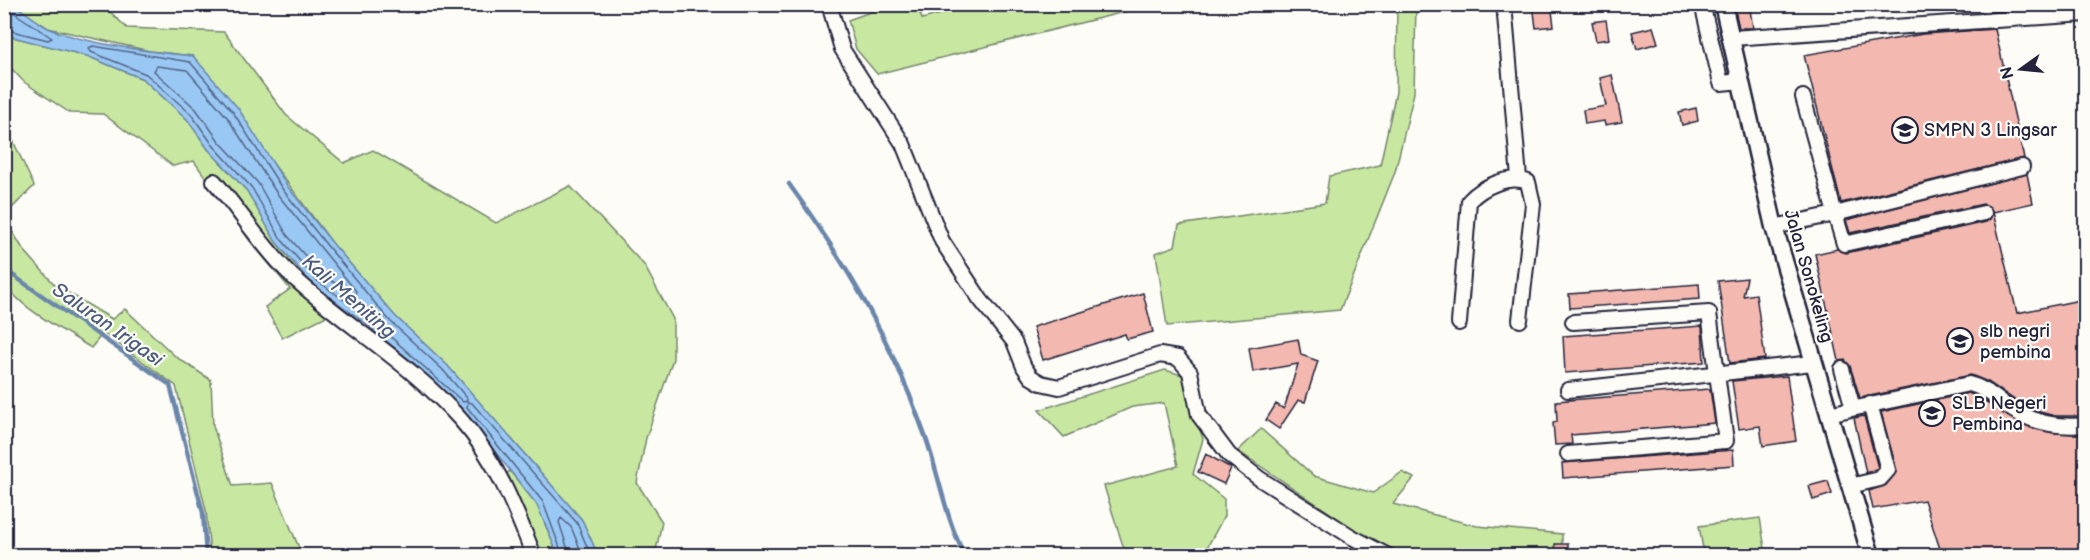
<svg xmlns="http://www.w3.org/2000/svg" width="2090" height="560" viewBox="0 0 2090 560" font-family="'Balsamiq Sans',sans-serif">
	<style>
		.green { fill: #c8e8a1; stroke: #75856e; stroke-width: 1.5 }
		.water { fill: #9ac8f4; stroke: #6a86aa; stroke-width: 1.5 }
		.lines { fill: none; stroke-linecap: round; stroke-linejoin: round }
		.shore { stroke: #526485; stroke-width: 1.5 }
		.stream { stroke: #6a86aa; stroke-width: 4.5 }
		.building { fill: #f3b8af; stroke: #22223b; stroke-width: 1.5 }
		.minor-casing { stroke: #22223b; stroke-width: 18 }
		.tertiary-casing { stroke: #22223b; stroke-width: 21 }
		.minor { stroke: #fdfcf7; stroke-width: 14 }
		.tertiary { stroke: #fdfcf7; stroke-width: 16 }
		.labels { text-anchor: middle; stroke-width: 4.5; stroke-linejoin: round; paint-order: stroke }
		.poi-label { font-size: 18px; fill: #22223b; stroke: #fdfcf7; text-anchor: start }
		.street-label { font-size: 18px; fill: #22223b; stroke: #fdfcf7 }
		.water-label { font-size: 20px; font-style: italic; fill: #4c5c7c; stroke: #fdfcf7 }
	</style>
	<rect width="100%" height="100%" fill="#fdfcf7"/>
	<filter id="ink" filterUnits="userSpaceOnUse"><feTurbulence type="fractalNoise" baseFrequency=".0167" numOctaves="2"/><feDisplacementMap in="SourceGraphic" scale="12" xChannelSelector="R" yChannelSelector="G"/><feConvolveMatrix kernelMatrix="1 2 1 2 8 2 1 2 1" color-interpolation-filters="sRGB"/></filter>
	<g filter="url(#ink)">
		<path class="green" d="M13,5H103L127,28L224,32L286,115L344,163L373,150L496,223L570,186L644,265L673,319V359L646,438L637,483L662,522L655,555H598L582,520L447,365L395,316L333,244L193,56L150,51L48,28Z
			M890,5H917L922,19L975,5H1152L877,74L856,49L848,20Z
			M1397,5H1416L1414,93L1395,172L1340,310L1167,326L1156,253L1175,246L1179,225L1325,203L1329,176L1380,165L1396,92Z
			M5,35L87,56L143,79L187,119L208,149L247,191L276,242L313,285L345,307L282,338L265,307L290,289L250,241L194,161L173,166L103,114L70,113L24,82L8,65L5,68Z
			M4,121L34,186L5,215H4Z
			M5,219L23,249L55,285L112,319L125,309L176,357L211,380L213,426L233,486L272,483L302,555H210L206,510L176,386L103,333L91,348C70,334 15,306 7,284C0,265 4,239 5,219Z
			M1165,370L1182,375L1203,439L1193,474L1224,499V516L1203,555H1128L1124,549L1104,486L1178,466L1164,403L1132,407L1064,437L1039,410Z
			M1261,429L1314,476L1373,493L1402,472L1414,478L1393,504L1477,526L1562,534V555H1406L1370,540L1238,451Z
			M510,471L537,505L558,555H541L504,475Z
			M1760,518L1766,555H1704L1699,526Z"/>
		<path class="water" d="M4,5C22,4 33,21 48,28C85,44 152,52 193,56L238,108L288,187L333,244L395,316L447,365L582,520L598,555H558L537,505L460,407L368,325L313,285L276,242L247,191L208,149L187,119L143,79L87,56L5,35Z"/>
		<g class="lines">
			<path class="shore" d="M4,29L48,40L52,38L13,12L11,4
				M93,46L190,62L233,112L283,190L329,248L390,321L442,369L467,398V401L463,402L372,320L316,280L281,239L252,188L213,145L191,114L146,74L91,52L89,48Z
				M157,66L187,70L227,117L278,195L356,291L355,296L321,274L287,235L258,183L219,141L196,109L154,71Z
				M563,556L543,502L467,407L468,402L472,403L577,523L591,556
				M570,556L559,522L561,518L571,527L583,556"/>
			<path class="stream" d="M789,184C846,263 892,341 924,433C939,473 945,518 965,556
				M4,269L170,385L203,513L206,556"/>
		</g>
		<path class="building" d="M1533,4H1551L1554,26L1536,28Z
			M1749,4L1753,28H1739L1734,6Z
			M1606,20L1609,39L1596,41L1592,22Z
			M1653,27L1658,43L1637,49L1632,32Z
			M1995,29L2024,158L1841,203L1804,55L1923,34Z
			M1612,75L1622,122L1605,125L1604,121L1585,124L1583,110L1606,106L1600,78Z
			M1696,108L1698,121L1682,125L1679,112Z
			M2027,174L2033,203L1993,212L2017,313L2085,299V416H2055L2036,411L2019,403L1988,382L1971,375L1860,398L1850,366L1845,360L1839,361L1815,254L1837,249L1846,253L1986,222L1990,219L1993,212L1990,207L1983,204L1850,233L1846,220Z
			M1747,278L1743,296L1756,294L1765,359L1730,363L1718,281Z
			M1699,284L1700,299L1570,308L1569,294Z
			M1143,293L1153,332L1127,339L1125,334L1043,360L1033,327Z
			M1702,326L1704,362L1565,373L1563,336Z
			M1298,339L1301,355L1318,361L1305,402L1298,400L1279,429L1266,420L1276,404L1284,409L1298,364L1253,372L1249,348Z
			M1787,376L1796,441L1763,446L1760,426L1739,429L1732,381Z
			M1710,389L1715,423L1571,435L1572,444L1555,445L1553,423L1557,422L1556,401Z
			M1969,393L2031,428L2053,433L2085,434V555H1942L1924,500L1873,509L1869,491L1886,485L1897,471L1881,412Z
			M1864,416L1878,468L1866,473L1854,418Z
			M1733,450L1734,465L1563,478L1562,463Z
			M1206,454L1231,468L1224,484L1198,472Z
			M1828,481L1832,494L1813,500L1809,486Z
			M1555,544H1568V555H1556Z"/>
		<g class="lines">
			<defs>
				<path id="minor" d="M829,4L842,49L903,144L942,241L980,299L1014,342L1024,367L1031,377L1041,383L1059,387L1160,355L1178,358L1190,372L1199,415L1229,455L1260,479L1352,537L1388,556
					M1504,4L1519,178
					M1702,4L1721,83L1741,81
					M1732,38L2086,14
					M1803,97L1835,214L2022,167
					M214,181C241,212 262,247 292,276C346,326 412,364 461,420C496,459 515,508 534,556
					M1774,227L1835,214L1844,244L1984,213
					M1459,323L1469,201C1482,187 1509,174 1528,182L1533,204L1520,320
					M1842,369L1853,408
					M1568,390L1813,363
					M1828,414L1969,384C1983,387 1993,396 2005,405C2029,422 2056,428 2086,425
					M1568,454L1726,441L1709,313L1573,322
					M1850,486L1880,479L1888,470L1870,404"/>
				<path id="tertiary" d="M1723,4L1774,227L1871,556"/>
			</defs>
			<use href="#minor" class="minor-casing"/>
			<use href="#tertiary" class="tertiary-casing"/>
			<use href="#minor" class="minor"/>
			<use href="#tertiary" class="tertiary"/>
		</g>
	</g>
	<defs>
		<symbol id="school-ring" viewBox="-11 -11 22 22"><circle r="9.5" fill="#fdfcf7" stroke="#22223b" stroke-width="1.5"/><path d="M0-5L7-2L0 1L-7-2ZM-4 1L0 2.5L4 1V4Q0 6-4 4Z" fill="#22223b"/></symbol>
	</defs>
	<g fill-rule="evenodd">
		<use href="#school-ring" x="1890" y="115" width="30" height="30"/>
		<use href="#school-ring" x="1945" y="326" width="30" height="30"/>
		<use href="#school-ring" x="1917" y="398" width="30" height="30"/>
	</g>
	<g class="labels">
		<g class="poi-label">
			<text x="1924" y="136">SMPN 3 Lingsar</text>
			<text x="1980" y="337">slb negri<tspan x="1980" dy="21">pembina</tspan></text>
			<text x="1952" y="409">SLB Negeri<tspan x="1952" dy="21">Pembina</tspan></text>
		</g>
		<g class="street-label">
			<text transform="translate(1809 276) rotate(74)" y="6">Jalan Sonokeling</text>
		</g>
		<g class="water-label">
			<text transform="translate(349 296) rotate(41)" y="7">Kali Meniting</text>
			<text transform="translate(108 324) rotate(35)" y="7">Saluran Irigasi</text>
		</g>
	</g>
	<rect width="2090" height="560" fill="none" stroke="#fdfcf7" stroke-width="24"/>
	<rect x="12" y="12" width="2066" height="536" fill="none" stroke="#22223b" stroke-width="2" filter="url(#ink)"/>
	<g transform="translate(2021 69) rotate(255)" stroke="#fdfcf7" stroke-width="4.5" paint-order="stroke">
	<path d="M0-4.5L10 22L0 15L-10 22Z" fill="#22223b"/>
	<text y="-9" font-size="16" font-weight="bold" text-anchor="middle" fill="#22223b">N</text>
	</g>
</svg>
